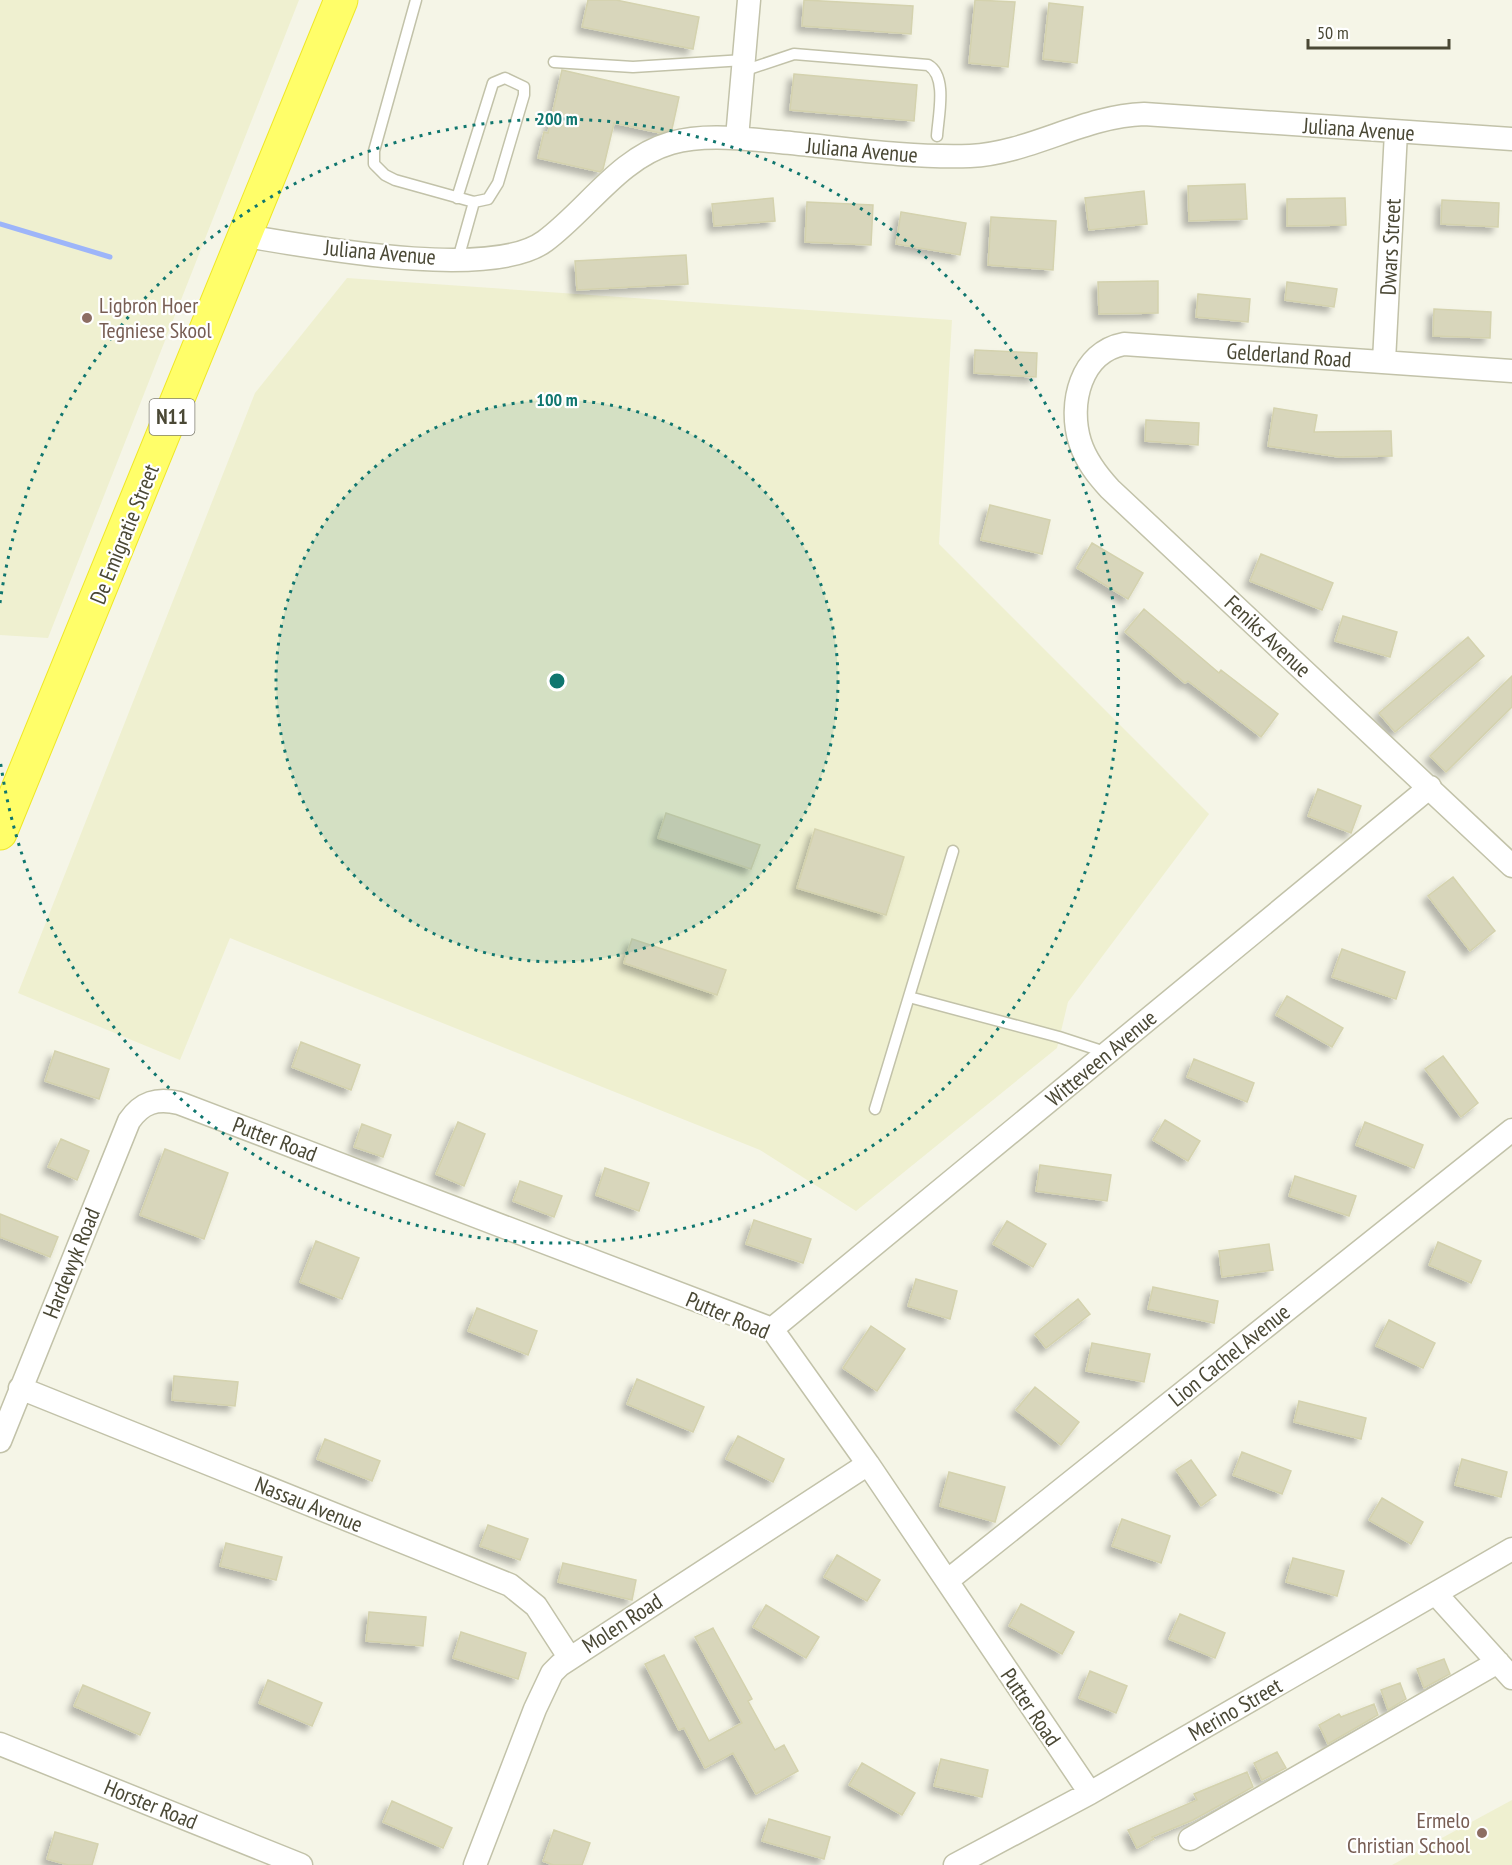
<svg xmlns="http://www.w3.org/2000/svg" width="1512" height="1865" viewBox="0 0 1512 1865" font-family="'PT Sans Narrow',sans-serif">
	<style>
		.education { fill: #eff0d0 }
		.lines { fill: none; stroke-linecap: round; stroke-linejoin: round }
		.stream { stroke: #9db5f9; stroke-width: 5 }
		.building { fill: #d8d6bb; stroke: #d4d2ae; stroke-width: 1.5; filter: url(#shadow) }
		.lane-casing { stroke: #c2c2a9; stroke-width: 13 }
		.street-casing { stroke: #c2c2a9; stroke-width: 25 }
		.highway-casing { stroke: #efe727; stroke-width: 35 }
		.lane { stroke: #fff; stroke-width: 10 }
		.street { stroke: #fff; stroke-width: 22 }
		.highway { stroke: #fffe69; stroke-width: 33 }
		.ring { fill: none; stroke: #0f766e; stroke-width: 3; stroke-dasharray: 3 6 }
		.education-dot { fill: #8d6e63; stroke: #fff; stroke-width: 2 }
		.labels { text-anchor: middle; stroke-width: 4.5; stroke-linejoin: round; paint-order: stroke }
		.shield { fill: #fff; stroke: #807f72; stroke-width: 1.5 }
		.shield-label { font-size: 21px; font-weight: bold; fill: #4a4835 }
		.street-label { font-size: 22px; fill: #4a4835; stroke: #fff }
		.education-label { font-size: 22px; fill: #785e54; stroke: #fff; text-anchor: start }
		.centre { fill: #0f766e; stroke: #fff; stroke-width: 3 }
		.ring-label { font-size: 18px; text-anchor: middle; font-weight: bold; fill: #0f766e; stroke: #fff; stroke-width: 4.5; stroke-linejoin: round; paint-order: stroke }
	</style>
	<defs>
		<filter id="shadow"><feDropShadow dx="-5.5" dy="5.5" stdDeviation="3" flood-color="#0004"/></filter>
	</defs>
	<rect width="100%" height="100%" fill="#f5f5e7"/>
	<path class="education" d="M0,0H299L48,638L0,635Z
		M347,278L952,320L939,544L1209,814L1068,1002L1057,1048L856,1211L760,1150L230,938L180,1060L18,993L255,393Z
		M1512,1800V1865H1392Z"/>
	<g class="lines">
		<path class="stream" d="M0,224L110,257"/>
	</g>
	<path class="building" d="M588,0H616L699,17L693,49L582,27Z
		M804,0L913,6L911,34L802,26Z
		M975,0L1015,2L1008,67L969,63Z
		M1049,3L1083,7L1077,63L1043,59Z
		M562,70L679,97L672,129L660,133L614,123L603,169L600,172L538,158L544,132L548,133Z
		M794,74L917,85L914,121L790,110Z
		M1245,184L1247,219L1189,221L1188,186Z
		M1144,191L1147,224L1089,230L1085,198Z
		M773,198L775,221L714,226L712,204Z
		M1345,198L1346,225L1287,226V199Z
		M1442,200L1499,203L1498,227L1441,224Z
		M807,202L873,205L871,245L805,242Z
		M901,212L966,223L960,255L896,244Z
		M991,217L1056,221L1053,270L988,265Z
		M686,255L688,284L577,290L575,261Z
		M1158,281V313L1099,314L1098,282Z
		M1287,282L1337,289L1334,307L1285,300Z
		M1198,294L1250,299L1248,322L1196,317Z
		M1434,309L1491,312L1490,338L1433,336Z
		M975,350L1037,353L1036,377L974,373Z
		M1274,408L1317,415L1314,432L1391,431L1392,456L1339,457L1268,446Z
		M1146,420L1199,423L1198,445L1145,441Z
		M990,505L1050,520L1042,554L981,540Z
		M1092,543L1143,573L1128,599L1077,568Z
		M1261,554L1333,583L1322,610L1250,581Z
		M1144,609L1219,673L1221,670L1278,714L1261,737L1188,681L1185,683L1125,632Z
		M1343,616L1397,632L1390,657L1335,641Z
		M1468,637L1484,656L1395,732L1379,713Z
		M1512,676V707L1446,772L1430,756Z
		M1318,789L1361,806L1351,833L1308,816Z
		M666,813L760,845L751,869L658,838Z
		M815,829L904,857L886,915L797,888Z
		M1453,877L1495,931L1470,951L1428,896Z
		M632,939L726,970L717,995L624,963Z
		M1342,949L1405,972L1396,999L1332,977Z
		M1287,996L1343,1028L1332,1047L1276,1015Z
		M301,1042L360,1065L351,1090L292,1067Z
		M55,1051L109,1069L99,1099L45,1081Z
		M1443,1056L1478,1103L1461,1117L1425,1069Z
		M1194,1059L1254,1083L1247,1102L1187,1077Z
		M1165,1120L1200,1141L1188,1161L1153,1140Z
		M458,1122L485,1134L464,1186L436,1174Z
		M1365,1122L1423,1145L1414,1168L1356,1145Z
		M362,1124L391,1135L383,1157L354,1147Z
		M61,1139L89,1151L77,1180L48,1167Z
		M165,1149L228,1173L204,1239L140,1215Z
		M1040,1165L1111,1175L1107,1201L1036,1191Z
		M605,1168L649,1183L639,1211L596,1195Z
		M1295,1176L1356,1196L1349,1216L1289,1196Z
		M520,1181L562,1196L554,1217L513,1201Z
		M0,1214L58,1237L50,1257L0,1237Z
		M754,1220L811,1239L803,1263L746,1244Z
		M1007,1221L1046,1244L1033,1267L993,1244Z
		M316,1241L359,1258L342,1299L300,1282Z
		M1438,1242L1481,1261L1471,1283L1429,1265Z
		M1269,1244L1273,1270L1222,1277L1219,1251Z
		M916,1279L957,1291L950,1319L908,1306Z
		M1153,1287L1218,1301L1214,1323L1148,1309Z
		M1078,1299L1090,1314L1046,1348L1035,1334Z
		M477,1308L537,1331L528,1355L468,1331Z
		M1389,1320L1435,1343L1423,1368L1376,1346Z
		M871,1326L905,1349L877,1391L843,1368Z
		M1092,1343L1150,1354L1144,1382L1086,1371Z
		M174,1376L238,1382L235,1406L172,1400Z
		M637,1379L704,1407L693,1432L627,1404Z
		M1035,1387L1079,1422L1061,1445L1016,1410Z
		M1299,1401L1366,1418L1361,1439L1294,1422Z
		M738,1436L784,1459L773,1482L726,1459Z
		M325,1439L380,1461L372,1481L317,1459Z
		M1242,1452L1291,1471L1282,1494L1233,1475Z
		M1462,1459L1507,1472L1501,1497L1455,1485Z
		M1191,1460L1216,1495L1201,1506L1176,1470Z
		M949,1472L1005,1487L995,1522L940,1506Z
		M1382,1498L1423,1522L1411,1544L1369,1520Z
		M1122,1519L1170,1536L1161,1563L1112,1546Z
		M488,1525L528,1539L520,1560L480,1546Z
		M226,1543L282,1557L276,1580L220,1566Z
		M837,1555L880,1580L867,1601L824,1577Z
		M1293,1558L1344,1571L1337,1596L1286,1582Z
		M563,1563L636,1580L632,1600L558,1582Z
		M1021,1604L1074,1632L1062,1654L1009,1626Z
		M766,1605L819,1637L806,1658L753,1627Z
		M369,1612L426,1617L423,1646L366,1641Z
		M1180,1614L1225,1633L1215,1658L1169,1639Z
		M713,1628L752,1699L748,1701L775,1750L784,1745L798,1771L756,1794L733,1753L705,1768L684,1728L679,1730L645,1664L664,1655L709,1741L742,1723L695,1637Z
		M461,1632L526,1653L518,1679L453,1658Z
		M1444,1659L1450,1674L1424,1688L1417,1669Z
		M1090,1671L1127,1686L1116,1713L1079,1698Z
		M268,1680L322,1703L312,1726L259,1703Z
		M1400,1683L1406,1699L1388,1710L1381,1690Z
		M83,1685L150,1713L140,1735L74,1706Z
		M1374,1704L1378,1715L1328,1744L1319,1725L1339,1714L1341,1717Z
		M1277,1752L1286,1768L1262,1780L1254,1763Z
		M941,1759L988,1770L982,1797L934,1786Z
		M862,1763L915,1793L902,1815L849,1785Z
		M1247,1772L1253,1787L1193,1820L1152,1837L1154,1839L1137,1848L1128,1830L1197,1800L1194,1794Z
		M392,1801L452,1828L443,1848L383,1822Z
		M769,1819L830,1837L824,1859L762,1841Z
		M554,1830L590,1843L582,1865H553L543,1861Z
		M55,1832L98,1844L92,1865H68L47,1859Z"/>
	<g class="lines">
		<defs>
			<path id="lane" d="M416,0L374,151V164L385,175L395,180L474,202L488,199L498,183L524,95V87L505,78L493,83L457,198
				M554,62L633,67L744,60
				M743,71L794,54L928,65C948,76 938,117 937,136
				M458,259L474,202
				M909,997L1059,1037L1108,1053
				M875,1109L953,851"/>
			<path id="street" d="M737,138L749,0
				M246,236C313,247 491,281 545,241C588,209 619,158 671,143C706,133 745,139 780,142C843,148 907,158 970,156C1031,153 1083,116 1144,114L1512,139
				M1384,361L1396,132
				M1512,371L1124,344C1081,352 1068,403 1080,442C1086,461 1097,475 1110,489L1512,866
				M772,1329L1430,787
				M20,1388L510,1585L536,1606L569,1657
				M0,1441L129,1121C142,1102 157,1098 179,1103L772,1329L868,1464L1090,1793
				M947,1581L1512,1130
				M1436,1594L1512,1678
				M0,1744L301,1865
				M1190,1839L1498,1662
				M475,1865L535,1709L552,1673L560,1665L868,1464
				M955,1865L1090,1793L1512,1549"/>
			<path id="highway" d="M0,833L341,0"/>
		</defs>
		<use href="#lane" class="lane-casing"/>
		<use href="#street" class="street-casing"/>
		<use href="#highway" class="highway-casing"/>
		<use href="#lane" class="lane"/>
		<use href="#street" class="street"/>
		<use href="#highway" class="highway"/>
	</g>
	<circle cx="557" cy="681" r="281" fill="#0f766e" fill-opacity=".12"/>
	<g class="ring">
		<circle cx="557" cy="681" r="281"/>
		<path d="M0 603A562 562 0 1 1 0 759"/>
	</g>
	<g class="education-dot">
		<circle cx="87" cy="318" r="6"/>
		<circle cx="1482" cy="1833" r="6"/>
	</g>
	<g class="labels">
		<rect class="shield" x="149.5" y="399" width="45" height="36" rx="4.5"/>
		<g class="shield-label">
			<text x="172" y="424">N11</text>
		</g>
		<g class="street-label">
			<text transform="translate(1359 129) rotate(4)" y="8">Juliana Avenue</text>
			<text transform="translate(862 150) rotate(5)" y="8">Juliana Avenue</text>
			<text transform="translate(1390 247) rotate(-87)" y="8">Dwars Street</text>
			<text transform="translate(380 252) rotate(5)" y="8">Juliana Avenue</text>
			<text transform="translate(1289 355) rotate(4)" y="8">Gelderland Road</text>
			<text transform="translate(124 534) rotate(-68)" y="8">De Emigratie Street</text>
			<text transform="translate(1268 636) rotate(43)" y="8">Feniks Avenue</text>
			<text transform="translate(1101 1058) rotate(-40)" y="8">Witteveen Avenue</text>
			<text transform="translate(275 1139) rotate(21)" y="8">Putter Road</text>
			<text transform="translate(71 1263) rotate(-68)" y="8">Hardewyk Road</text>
			<text transform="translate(728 1315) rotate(23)" y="8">Putter Road</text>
			<text transform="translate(1229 1355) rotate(-39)" y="8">Lion Cachel Avenue</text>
			<text transform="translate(309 1504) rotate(22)" y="8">Nassau Avenue</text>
			<text transform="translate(622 1623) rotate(-33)" y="8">Molen Road</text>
			<text transform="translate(1031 1707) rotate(56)" y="8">Putter Road</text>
			<text transform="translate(1235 1709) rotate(-30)" y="8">Merino Street</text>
			<text transform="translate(151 1804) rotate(22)" y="8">Horster Road</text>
		</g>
		<g class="education-label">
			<text x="99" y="313">Ligbron Hoer<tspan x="99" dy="25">Tegniese Skool</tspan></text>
			<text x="1470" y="1828" text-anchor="end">Ermelo<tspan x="1470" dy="25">Christian School</tspan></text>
		</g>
	</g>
	<circle cx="557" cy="681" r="9" class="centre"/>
	<g class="ring-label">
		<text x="557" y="125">200 m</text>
		<text x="557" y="406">100 m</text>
	</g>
	<path d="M1308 39v9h141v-9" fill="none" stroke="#4a4835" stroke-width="3"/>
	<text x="1317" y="39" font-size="18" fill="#4a4835" stroke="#ffffff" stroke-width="4.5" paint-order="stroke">50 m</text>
</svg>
